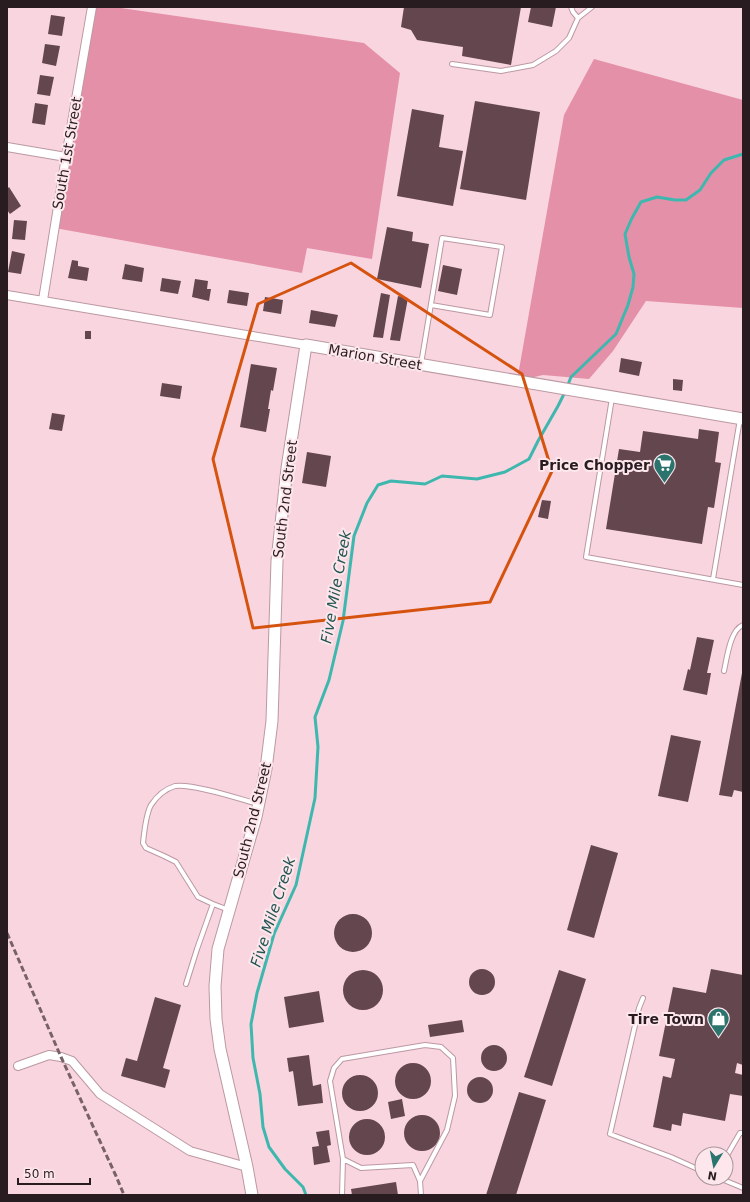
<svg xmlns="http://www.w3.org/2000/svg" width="750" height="1202" viewBox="0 0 750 1202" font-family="'DejaVu Sans',sans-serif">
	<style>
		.forest { fill: #e490a9 }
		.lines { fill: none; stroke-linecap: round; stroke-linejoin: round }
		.stream { stroke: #3eb7ae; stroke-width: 3 }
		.building { fill: #63464e }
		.lane-casing { stroke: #bb99a2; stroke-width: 6 }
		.street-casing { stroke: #bb99a2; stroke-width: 10 }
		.secondary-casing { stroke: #bb99a2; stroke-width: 13 }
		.lane { stroke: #fff; stroke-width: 4 }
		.street { stroke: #fff; stroke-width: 8 }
		.secondary { stroke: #fff; stroke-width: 11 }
		.rail { stroke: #786268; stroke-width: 3; stroke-dasharray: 6 3; stroke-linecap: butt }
		.marked { fill: none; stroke: #d5530e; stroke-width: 3; stroke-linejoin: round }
		.labels { text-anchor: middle; stroke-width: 4; stroke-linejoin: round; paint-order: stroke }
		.street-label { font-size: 14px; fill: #291c20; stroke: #fde7ec }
		.poi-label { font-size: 14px; font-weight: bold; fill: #291c20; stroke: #fde7ec; text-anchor: end }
		.water-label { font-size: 15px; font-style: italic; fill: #235652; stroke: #fde7ec }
	</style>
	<rect width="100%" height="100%" fill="#f9d5df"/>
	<path class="forest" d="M92,7H114L364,43L400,73L372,259L307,248L302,273L55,228Z
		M594,59L743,100V308L646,301L613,351L589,379L543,375L517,381L564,115Z"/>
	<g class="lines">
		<path class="stream" d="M567,387L571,377L616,334L628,305L633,287L634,274L629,257L625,234L632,218L641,202L657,197L675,200H686L700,190L711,173L724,160L743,154
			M306,1195L303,1187L285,1169L269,1147L263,1127L260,1094L253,1058L251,1024L257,993L274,934L296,885L315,798L318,747L315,717L329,680L343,621L354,536L367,503L378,485L391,481L425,484L442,476L477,479L505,472L529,459L538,441L558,406L565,392"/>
	</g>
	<path class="building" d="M404,7H521L511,65L462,56L463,47L417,40L411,30L401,27Z
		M531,7H556L552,27L528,22Z
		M51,15L65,17L62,36L48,34Z
		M45,44L60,46L56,66L42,63Z
		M40,75L54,77L50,96L37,94Z
		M475,101L540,112L526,200L460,189Z
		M35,103L48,105L45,125L32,123Z
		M412,109L444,115L439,147L463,151L453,206L397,196Z
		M9,187L21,206L10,214L7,210V189Z
		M14,220L27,221L25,240L12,239Z
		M387,227L413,232L412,241L429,244L421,288L377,279Z
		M12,251L25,254L21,274L8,272Z
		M72,260L78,261V266L89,268L87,281L68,278Z
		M125,264L144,268L142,282L122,279Z
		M443,265L462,269L457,295L438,291Z
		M162,278L181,281L178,294L160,291Z
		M195,279L208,281L207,289H211L209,301L192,297Z
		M229,290L249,293L247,306L227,303Z
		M381,293L390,295L383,338L373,337Z
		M398,296L408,298L400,341L390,340Z
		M265,297L283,300L281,314L263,311Z
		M311,310L338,315L335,327L309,323Z
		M85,331H91V339H85Z
		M621,358L642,362L639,376L619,372Z
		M251,364L277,368L273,391L271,390L268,409H270L266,432L240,427Z
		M673,379L683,380L682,391L673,390Z
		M162,383L182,386L180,399L160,396Z
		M52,413L65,415L62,431L49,429Z
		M699,429L719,432L715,462L721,463L714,508L708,507L702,544L606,529L619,449L640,452L643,431L698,439Z
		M307,452L331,456L326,487L302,483Z
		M542,500L551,501L548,519L538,517Z
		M697,637L714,640L707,673H711L707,695L683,690L688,669L690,670Z
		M742,673L743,792L734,790L732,797L719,795Z
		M671,735L701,741L688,802L658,796Z
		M591,845L618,853L594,938L567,930Z
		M334 933a19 19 0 1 1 38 0a19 19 0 1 1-38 0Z
		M711,969L743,975V1065L737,1063L735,1073L743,1075V1096L730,1094L725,1121L683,1113L681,1126L672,1124L671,1131L653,1127L663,1076L671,1078L675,1059L659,1056L673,987L706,993Z
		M469 982a13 13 0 1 1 26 0a13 13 0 1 1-26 0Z
		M343 990a20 20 0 1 1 40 0a20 20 0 1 1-40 0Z
		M559,970L586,979L552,1086L524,1077Z
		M319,991L324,1022L289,1028L284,997Z
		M155,997L181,1005L163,1068L170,1070L165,1088L121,1076L126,1058L137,1061Z
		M462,1020L464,1032L430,1037L428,1025Z
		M481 1058a13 13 0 1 1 26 0a13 13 0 1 1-26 0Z
		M309,1055L313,1086L321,1084L323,1103L298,1106L293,1071L289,1072L287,1058Z
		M395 1081a18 18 0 1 1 36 0a18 18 0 1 1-36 0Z
		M342 1093a18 18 0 1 1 36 0a18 18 0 1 1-36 0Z
		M467 1090a13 13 0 1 1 26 0a13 13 0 1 1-26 0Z
		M519,1092L546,1100L516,1195H486Z
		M402,1099L405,1116L391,1119L388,1102Z
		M404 1133a18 18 0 1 1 36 0a18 18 0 1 1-36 0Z
		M349 1137a18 18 0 1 1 36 0a18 18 0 1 1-36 0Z
		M329,1130L331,1145L327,1146L330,1162L314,1165L312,1147L319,1146L316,1132Z
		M396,1182L398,1195H352L351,1189Z"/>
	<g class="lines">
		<defs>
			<path id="lane" d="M571,7L573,12L578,18
				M452,64L501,71L533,65L556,51L569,38L578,18L592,7
				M421,364L442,238L502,247L490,315L431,305
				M612,398L586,557L743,585
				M713,579L740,419
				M724,671C727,658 730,630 743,625
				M213,904L198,897L176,862L164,856L146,848L143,843C144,833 146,814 151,805C157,796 165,789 175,786C192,783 240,799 258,804
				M186,984L197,949L213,904L229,910
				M643,998L639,1008L610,1134L671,1157L702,1171
				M726,1157L740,1133H743
				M719,1178L743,1188
				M420,1181L447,1130L455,1096L453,1058L441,1047L425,1045L342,1059L334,1068L330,1081L343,1159L361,1168L413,1165L420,1181L421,1195
				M342,1195L343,1159"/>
			<path id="street" d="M7,147L66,157
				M7,295L306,345
				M43,300L66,157L92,7
				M18,1066L49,1055L61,1057L72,1061L100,1094L190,1151L247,1167"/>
			<path id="secondary" d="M252,1195L247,1167L220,1049L216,1019L215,986L218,949L256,817L266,769L272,721L277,561L287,468L306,345L743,419"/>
		</defs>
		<use href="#lane" class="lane-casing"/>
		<use href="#street" class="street-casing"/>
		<use href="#secondary" class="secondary-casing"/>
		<use href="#lane" class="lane"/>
		<use href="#street" class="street"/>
		<use href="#secondary" class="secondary"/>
		<path class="rail" d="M7,933L61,1057L116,1176L124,1195"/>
	</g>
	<path class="marked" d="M351,263L522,374L552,471L490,602L253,628L213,459L258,304Z"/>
	<defs>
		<symbol id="supermarket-pin" viewBox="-11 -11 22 30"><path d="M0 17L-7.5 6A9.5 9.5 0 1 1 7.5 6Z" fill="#2b746e" stroke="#fde7ec"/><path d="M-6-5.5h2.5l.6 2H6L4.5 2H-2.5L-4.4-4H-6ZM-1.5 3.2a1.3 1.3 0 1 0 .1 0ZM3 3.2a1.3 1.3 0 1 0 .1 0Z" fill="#fff"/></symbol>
		<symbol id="shop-pin" viewBox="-11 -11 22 30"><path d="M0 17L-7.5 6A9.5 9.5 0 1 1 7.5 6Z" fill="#2b746e" stroke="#fde7ec"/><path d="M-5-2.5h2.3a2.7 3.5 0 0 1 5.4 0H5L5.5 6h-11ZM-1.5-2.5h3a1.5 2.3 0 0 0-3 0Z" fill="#fff"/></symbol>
	</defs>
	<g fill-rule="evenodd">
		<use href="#supermarket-pin" x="652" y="452" width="25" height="34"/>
		<use href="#shop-pin" x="706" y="1006" width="25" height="34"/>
	</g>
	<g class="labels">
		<g class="street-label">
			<text transform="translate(67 153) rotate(-80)" y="5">South 1st Street</text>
			<text transform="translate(375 357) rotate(10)" y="5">Marion Street</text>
			<text transform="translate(285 499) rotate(-83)" y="5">South 2nd Street</text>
			<text transform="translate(252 820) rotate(-76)" y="5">South 2nd Street</text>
		</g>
		<g class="poi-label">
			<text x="650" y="470">Price Chopper</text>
			<text x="704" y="1024">Tire Town</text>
		</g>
		<g class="water-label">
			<text transform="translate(336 587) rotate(-80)" y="5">Five Mile Creek</text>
			<text transform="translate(273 912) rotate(-72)" y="5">Five Mile Creek</text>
		</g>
	</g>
	<rect width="750" height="1202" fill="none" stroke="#291c20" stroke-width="16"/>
	<g transform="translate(714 1166) rotate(190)"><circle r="19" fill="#fde7ec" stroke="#a8969a"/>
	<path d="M0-3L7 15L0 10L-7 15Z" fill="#2b746e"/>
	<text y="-6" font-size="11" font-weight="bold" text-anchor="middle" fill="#291c20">N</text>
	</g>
	<path d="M18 1178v6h72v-6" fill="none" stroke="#291c20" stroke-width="2"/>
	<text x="24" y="1178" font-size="12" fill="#291c20" stroke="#fde7ec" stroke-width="3" paint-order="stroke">50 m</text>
</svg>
